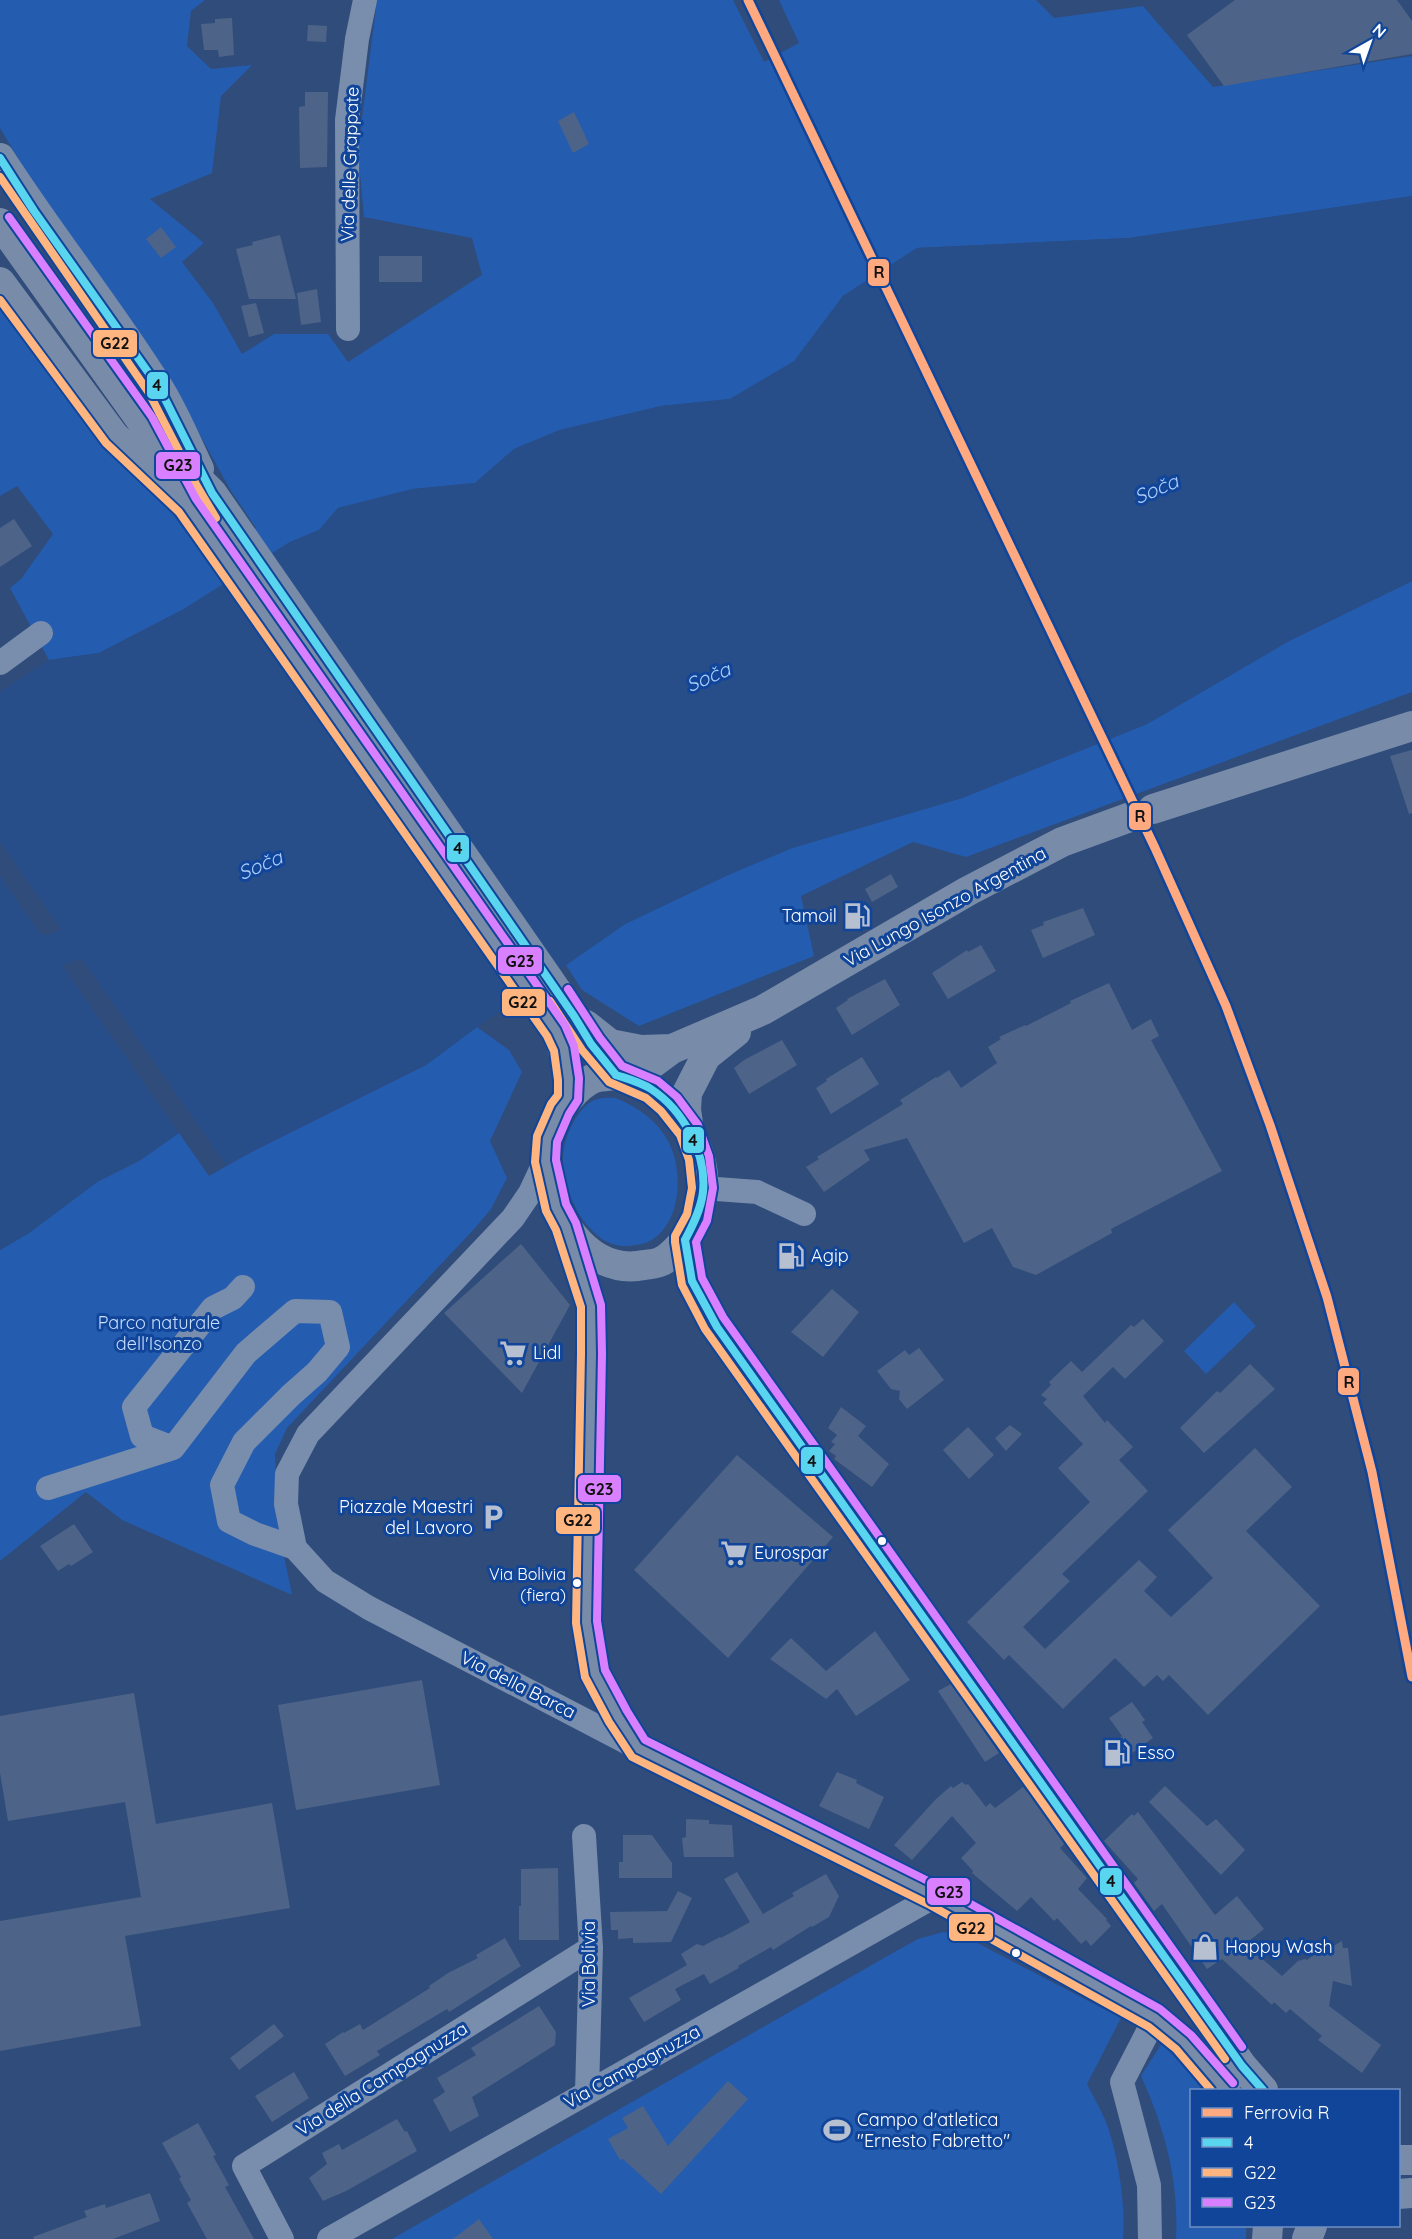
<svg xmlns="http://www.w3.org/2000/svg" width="1412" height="2239" viewBox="0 0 1412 2239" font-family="Quicksand,sans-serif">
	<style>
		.green { fill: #245cb0 }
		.water { fill: #284e8a }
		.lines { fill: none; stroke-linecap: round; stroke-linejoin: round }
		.river { stroke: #284e8a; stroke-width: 34 }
		.building { fill: #4d6488 }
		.minor { stroke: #798dad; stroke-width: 24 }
		.major { stroke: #788caa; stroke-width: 30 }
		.bus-1-casing { stroke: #104599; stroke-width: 12 }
		.bus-2-casing { stroke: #104599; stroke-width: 12 }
		.bus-3-casing { stroke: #104599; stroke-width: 12 }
		.bus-1 { stroke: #5ad5f0; stroke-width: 8 }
		.bus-2 { stroke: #ffb580; stroke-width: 8 }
		.bus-3 { stroke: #d880ff; stroke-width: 8 }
		.rail-1-casing { stroke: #104599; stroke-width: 14 }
		.rail-1 { stroke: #ffa980; stroke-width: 9 }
		.bus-dot { fill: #fff; stroke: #104599; stroke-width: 2 }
		.labels { text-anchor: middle; stroke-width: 6; stroke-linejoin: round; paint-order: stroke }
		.bus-label { font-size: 16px; fill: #fff; stroke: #104599; text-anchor: end }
		.street-label { font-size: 18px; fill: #fff; stroke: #104599 }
		.poi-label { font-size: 18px; fill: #fff; stroke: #104599; text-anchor: start }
		.park-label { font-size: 18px; fill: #c9dffe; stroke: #104599 }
		.water-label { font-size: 20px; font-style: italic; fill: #adcdfb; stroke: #104599 }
		.line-badge { stroke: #104599; stroke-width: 2 }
		.pale-badge-label { font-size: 16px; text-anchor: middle; font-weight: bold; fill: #111 }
	</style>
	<rect width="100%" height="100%" fill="#304c7a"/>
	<path class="green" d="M0,0H205L191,11L187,46L211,69L252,65L221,96L212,173L150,199L204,243L182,262L213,303L242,354L274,334H328L348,362L482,275L472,238L364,217L358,150L377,0H733L764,62L799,43L779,0H1036L1054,18L1143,6L1213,87L1412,56V196L1129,238L917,248L843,296L794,362L730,399L661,406L560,430L514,449L475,483L413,489L338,508L319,530L290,542L184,609L99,653L49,660L10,588L21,579L53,534L17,486L0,496V303L93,429L162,500L205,556L256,528L231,491L166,374L34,185L0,128Z
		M1412,581V692L966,857L913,842L801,896L814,956L639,1026L582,990L566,965L625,924L728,875L792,848L962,798L1147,724L1289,641Z
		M477,1027L509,1050L522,1072L490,1141L507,1178L491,1209L475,1228L287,1428L275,1454L279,1531L292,1595L122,1520L86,1492L0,1561V1250L29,1233L97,1182L139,1161L179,1133L209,1176L260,1147L426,1065Z
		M616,1098C637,1107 657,1120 668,1141C684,1170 682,1226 648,1242C644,1244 639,1245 635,1245C591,1255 562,1193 563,1158C563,1139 578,1103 598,1099C604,1097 611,1098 616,1098Z
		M1234,1302L1256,1326L1206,1374L1184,1351Z
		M943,1932L964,1936L1121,2018L1087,2084C1093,2097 1101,2109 1106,2122C1118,2154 1126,2205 1123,2239H392L898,1950L918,1939Z
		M1162,2043L1192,2076L1202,2090H1192V2226H1246V2239H1176C1179,2180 1165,2129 1141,2076Z"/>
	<path class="water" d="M1412,196V581L1289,641L1147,724L962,798L792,848L728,875L625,924L477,1027L426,1065L226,1165L0,842V692L49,660L99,653L184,609L290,542L319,530L338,508L413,489L475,483L514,449L560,430L661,406L730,399L794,361L843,296L917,248L1129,238Z
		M0,876L179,1133L139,1161L97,1182L29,1233L0,1250Z"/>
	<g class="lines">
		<path class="river" d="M0,952L54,951L115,926"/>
	</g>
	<path class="building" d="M1235,0H1397L1412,21V54L1224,86L1187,35Z
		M232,18L234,55L219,57L218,50H204L201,24L215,23V19Z
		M308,25L327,26L326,42L307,41Z
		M305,92H328L327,167L300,168L299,107L305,106Z
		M574,112L589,144L573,153L558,121Z
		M161,227L176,247L161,258L146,239Z
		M280,235L296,299H249L236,249L253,245L252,242Z
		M379,256H422V282H379Z
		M317,289L321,322L301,325L297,293Z
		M256,303L264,333L249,337L241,306Z
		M14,519L32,546L0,567V528Z
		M1412,750V813L1409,814L1390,756Z
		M891,874L898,887L872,902L865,889Z
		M1083,908L1095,935L1043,958L1031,930L1044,925L1043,922Z
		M981,945L996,971L948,999L932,973L967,950L968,952Z
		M885,979L900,1005L852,1035L836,1008L848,1000L847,999Z
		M1109,983L1132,1030L1151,1019L1159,1036L1151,1040L1222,1171L1111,1229L1112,1233L1036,1275L1013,1267L992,1228L964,1243L907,1138L864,1150L870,1160L824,1192L806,1167L819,1159L817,1157L903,1104L900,1100L936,1077L937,1078L949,1070L961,1088L997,1063L988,1047L1001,1039L999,1037L1025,1025L1026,1026L1071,1003L1070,1001Z
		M782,1040L797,1065L749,1094L734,1068L744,1060Z
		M862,1057L879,1084L831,1114L816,1088L827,1081L826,1079Z
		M521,1244L570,1305L522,1393L444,1313Z
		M832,1289L859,1312L823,1357L791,1332Z
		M1143,1319L1164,1341L1125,1379L1113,1367L1083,1396L1105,1423L1107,1420L1133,1447L1119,1460L1148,1491L1062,1574L1070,1581L1023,1627L1045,1649L1139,1560L1157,1577L1144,1591L1171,1617L1213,1578L1168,1530L1255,1448L1292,1487L1246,1531L1320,1606L1208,1715L1169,1675L1163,1681L1157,1675L1144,1687L1115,1658L1063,1709L1009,1655L1004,1660L967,1622L1090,1502L1058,1468L1083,1444L1043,1403L1047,1399L1041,1395L1051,1385L1049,1382L1071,1361L1082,1372L1131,1325L1134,1327Z
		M919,1348L944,1380L907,1409L899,1399L900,1391L891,1389L877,1371L905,1350L909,1355Z
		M1250,1364L1275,1389L1204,1453L1180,1428L1217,1391L1220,1393Z
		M841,1407L866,1426L858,1436L889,1464L872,1487L834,1459L836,1456L829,1451L835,1444L831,1442L837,1435L828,1428Z
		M1010,1425L1022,1434L1006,1451L995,1438Z
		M968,1427L994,1455L969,1479L943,1450Z
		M737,1455L833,1537L728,1658L634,1570Z
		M74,1524L93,1552L71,1566L69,1564L58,1571L40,1546Z
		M875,1631L910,1680L856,1716L837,1689L826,1699L770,1659L791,1638L826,1671Z
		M422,1680L440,1785L296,1810L278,1705Z
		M951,1684L999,1753L985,1762L938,1691Z
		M134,1693L156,1824L272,1803L290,1908L125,1936L141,2026L0,2051V1921L141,1897L125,1802L8,1821L0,1773V1716Z
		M1132,1702L1145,1720L1142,1722L1153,1738L1128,1756L1117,1740L1122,1736L1109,1718Z
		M837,1772L857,1780L856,1783L884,1797L869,1829L819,1806Z
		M962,1782L966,1785L968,1784L986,1807L990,1803L995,1808L1023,1787L1028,1793L1064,1844L1060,1848L1087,1878L1078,1889L1107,1919L1106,1920L1111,1926L1091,1946L1086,1940L1081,1944L1057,1918L1054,1921L1031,1897L1017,1911L972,1873L973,1871L961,1858L976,1843L952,1816L912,1860L894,1845L936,1799L951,1786L953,1788Z
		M1165,1786L1207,1826L1216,1819L1245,1850L1221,1875L1149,1802Z
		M1138,1812L1215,1915L1237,1896L1264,1929L1245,1944L1282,1976L1298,1961L1305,1959L1307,1960L1320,1950L1325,1951L1342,1941L1343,1948H1348L1352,1986L1333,1981L1329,2006L1381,2045L1362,2073L1318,2040L1322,2036L1290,2009L1286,2013L1274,2002L1272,2005L1222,1959L1207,1969L1162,1904L1154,1911L1134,1883L1138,1879L1104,1841L1132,1814L1134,1816Z
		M686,1819L709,1820V1824L732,1825L734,1857H684L682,1838L686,1837Z
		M623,1835H652L672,1863V1878H619V1862H623Z
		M558,1868L559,1940H519V1906H521V1869Z
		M737,1872L763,1914L794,1896L792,1893L826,1874L839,1896L829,1917L812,1927L811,1926L773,1950L771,1947L738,1966L739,1968L710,1984L704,1974L675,1989L681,2000L644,2022L629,1998L687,1965L681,1954L697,1944L703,1946L720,1937L721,1938L750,1922L724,1879Z
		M678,1891L692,1898L671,1942L633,1943V1938L618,1939V1930H611L610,1912L667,1911Z
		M505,1938L521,1966L449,2012L447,2009L377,2051L380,2055L345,2076L325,2044L343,2032L344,2033L360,2024L363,2030L430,1988L429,1986L448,1973L478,1958L476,1955Z
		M539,2006L556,2032L555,2045L472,2097L479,2116L450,2132L433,2100L445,2092L437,2078L476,2055L471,2048Z
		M274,2024L284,2036L239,2070L230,2058Z
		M294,2072L309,2098L272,2122L255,2096Z
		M728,2081L748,2099L661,2194L623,2159L620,2160L608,2139L628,2128L622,2118L643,2106L668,2146Z
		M397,2119L405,2132L407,2131L417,2151L346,2191L323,2201L309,2178L327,2164L322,2153L339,2144L342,2150Z
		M198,2123L216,2155L213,2156L229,2185L225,2187L254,2239H207L187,2203L191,2200L179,2179L181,2177L162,2143Z
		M150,2193L160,2221L113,2239H34L33,2237L87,2217L84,2211L105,2204L106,2208Z
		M479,2219L493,2239H453Z"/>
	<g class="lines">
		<path class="minor" d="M348,329L347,120L357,39L365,0
			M0,663L41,633
			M545,1161L530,1193L513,1218L308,1434L287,1474L286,1504L295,1548L325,1581L369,1608L638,1748
			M703,1188L757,1192L804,1214
			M173,1448L142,1436L134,1407L213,1308L233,1298L243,1287
			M48,1488L173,1448L246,1353L295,1311L330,1312L338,1347L317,1372L291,1395L244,1442L222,1485L229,1521L255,1534L295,1548
			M584,1836L591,1948L587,2092
			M282,2239L244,2166L591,1948
			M329,2239L935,1896
			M1150,2239L1149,2185L1122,2082L1155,2018"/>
		<path class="major" d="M0,158C50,236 109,309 158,387C174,412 186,442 199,469
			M0,223L143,423L187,505L556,1031C566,1053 569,1075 568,1099
			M0,282L114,436L168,486
			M168,449L212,493L574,1016L591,1044L616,1075
			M1153,809L1412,726
			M586,1025L610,1044L641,1050L672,1049
			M616,1075C628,1079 640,1083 650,1089C681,1108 706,1152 703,1189C701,1206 695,1221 687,1236C683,1244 670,1257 662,1261C657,1264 649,1264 644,1265C586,1277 546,1210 545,1160C545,1138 555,1114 569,1098C576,1090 584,1082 594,1078C601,1076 609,1076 616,1075Z
			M630,1080L672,1049L763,1010L968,891L1062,842L1133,816
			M689,1130L686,1110L687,1093L706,1056L736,1032
			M566,1226L591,1305L592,1354L586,1622L595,1674L618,1716L638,1748L935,1896L1155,2018L1183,2042L1225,2090
			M685,1240L692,1281L717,1327L1027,1761L1242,2066L1263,2090
			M1398,2160H1412
			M1398,2194L1412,2193
			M1267,2239L1268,2226
			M1307,2239L1312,2226"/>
		<defs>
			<path id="bus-1" d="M0,158L34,211L160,389L212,493L574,1016L591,1044L616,1075
				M616,1075C628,1079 640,1082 651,1089C683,1110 707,1153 703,1192C701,1209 693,1225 685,1240
				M685,1240L692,1281L717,1327L1242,2066L1263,2090"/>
			<path id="bus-2" d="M0,177L149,393L197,486L216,518
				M0,300L106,443L179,512L547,1036L554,1051L558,1080V1095L551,1104L537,1136L535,1162L546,1211L556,1230L581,1307V1354L576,1623L585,1677L609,1722L632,1757L930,1905L1149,2027L1176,2049L1211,2090
				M550,1001L582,1050L609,1082L646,1098L661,1111L680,1135L689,1160L692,1188L687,1214L675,1236V1242L682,1285L705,1329L1225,2059"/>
			<path id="bus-3" d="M9,217L152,417L196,499L565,1025L574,1046L579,1078L578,1100L569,1114L557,1142L556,1160L566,1204L576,1223L601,1305L602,1354L597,1621L605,1670L627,1711L645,1740L940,1887L1160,2009L1191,2035L1233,2083
				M568,989L600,1038L622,1066L658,1081L677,1097L698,1125L709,1156L713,1188L707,1221L696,1242L702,1278L723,1317L1242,2047"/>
		</defs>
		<use href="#bus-1" class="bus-1-casing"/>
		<use href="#bus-2" class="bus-2-casing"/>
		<use href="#bus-3" class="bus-3-casing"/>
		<use href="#bus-1" class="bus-1"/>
		<use href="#bus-2" class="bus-2"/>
		<use href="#bus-3" class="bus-3"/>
		<defs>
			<path id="rail-1" d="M748,0L1155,848L1226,1006L1270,1125L1327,1297L1372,1472L1412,1677"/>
		</defs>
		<use href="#rail-1" class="rail-1-casing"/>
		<use href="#rail-1" class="rail-1"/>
	</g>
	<defs>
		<symbol id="fuel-bare" viewBox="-9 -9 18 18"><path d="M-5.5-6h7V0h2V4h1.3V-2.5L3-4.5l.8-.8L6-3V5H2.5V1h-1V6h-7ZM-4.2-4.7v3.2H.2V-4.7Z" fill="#b7c0d0" stroke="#104599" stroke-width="2.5" paint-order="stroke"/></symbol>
		<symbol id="supermarket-bare" viewBox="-9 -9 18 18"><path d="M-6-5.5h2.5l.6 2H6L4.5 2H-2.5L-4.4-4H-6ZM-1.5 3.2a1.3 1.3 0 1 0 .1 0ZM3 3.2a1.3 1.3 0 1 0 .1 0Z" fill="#b7c0d0" stroke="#104599" stroke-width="2.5" paint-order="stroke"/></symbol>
		<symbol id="parking-bare" viewBox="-9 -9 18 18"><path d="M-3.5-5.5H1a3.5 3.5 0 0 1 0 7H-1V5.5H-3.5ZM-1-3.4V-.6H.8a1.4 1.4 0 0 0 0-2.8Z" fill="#b7c0d0" stroke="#104599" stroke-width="2.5" paint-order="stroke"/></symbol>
		<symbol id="shop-bare" viewBox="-9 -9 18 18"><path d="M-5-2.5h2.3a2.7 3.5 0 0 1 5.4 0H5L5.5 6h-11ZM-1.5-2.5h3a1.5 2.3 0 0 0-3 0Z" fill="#b7c0d0" stroke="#104599" stroke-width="2.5" paint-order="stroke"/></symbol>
		<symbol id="stadium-bare" viewBox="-9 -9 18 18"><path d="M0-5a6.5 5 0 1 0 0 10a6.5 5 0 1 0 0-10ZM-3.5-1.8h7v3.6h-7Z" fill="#b7c0d0" stroke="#104599" stroke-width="2.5" paint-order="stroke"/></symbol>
	</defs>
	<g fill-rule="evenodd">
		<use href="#fuel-bare" x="838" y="897" width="38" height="38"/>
		<use href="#fuel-bare" x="772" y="1237" width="38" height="38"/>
		<use href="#supermarket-bare" x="494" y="1334" width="38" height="38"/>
		<use href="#parking-bare" x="474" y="1498" width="38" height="38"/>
		<use href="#supermarket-bare" x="715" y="1534" width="38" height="38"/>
		<use href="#fuel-bare" x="1098" y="1734" width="38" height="38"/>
		<use href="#shop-bare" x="1186" y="1928" width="38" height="38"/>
		<use href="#stadium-bare" x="818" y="2111" width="38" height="38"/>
	</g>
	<g class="bus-dot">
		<circle cx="882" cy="1541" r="5"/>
		<circle cx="577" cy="1583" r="5"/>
		<circle cx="1016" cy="1953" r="5"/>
	</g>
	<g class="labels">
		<g class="bus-label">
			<text x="566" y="1580">Via Bolivia<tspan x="566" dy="21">(fiera)</tspan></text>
		</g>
		<g class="street-label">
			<text transform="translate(350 164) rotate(-88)" y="6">Via delle Grappate</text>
			<text transform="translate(945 907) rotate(-29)" y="6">Via Lungo Isonzo Argentina</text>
			<text transform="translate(518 1685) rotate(27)" y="6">Via della Barca</text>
			<text transform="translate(589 1964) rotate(-90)" y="6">Via Bolivia</text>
			<text transform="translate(632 2067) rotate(-29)" y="6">Via Campagnuzza</text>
			<text transform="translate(382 2079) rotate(-32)" y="6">Via della Campagnuzza</text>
		</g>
		<g class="poi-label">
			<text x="837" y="922" text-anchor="end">Tamoil</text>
			<text x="811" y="1262">Agip</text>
			<text x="533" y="1359">Lidl</text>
			<text x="473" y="1513" text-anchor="end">Piazzale Maestri<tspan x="473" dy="21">del Lavoro</tspan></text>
			<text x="754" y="1559">Eurospar</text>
			<text x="1137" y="1759">Esso</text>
			<text x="1225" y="1953">Happy Wash</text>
			<text x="857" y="2126">Campo d'atletica<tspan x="857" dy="21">"Ernesto Fabretto"</tspan></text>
		</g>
		<g class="park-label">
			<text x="159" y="1329">Parco naturale<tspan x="159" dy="21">dell'Isonzo</tspan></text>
		</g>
		<g class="water-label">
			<text transform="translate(1156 489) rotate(-23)" y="7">Soča</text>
			<text transform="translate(708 677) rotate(-23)" y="7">Soča</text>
			<text transform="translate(260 865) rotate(-23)" y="7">Soča</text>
		</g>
	</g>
	<g class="line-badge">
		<rect x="867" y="258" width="23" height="29" rx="6" fill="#ffa980"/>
		<rect x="92" y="329" width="46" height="29" rx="6" fill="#ffb580"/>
		<rect x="146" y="371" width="23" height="29" rx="6" fill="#5ad5f0"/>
		<rect x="155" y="451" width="46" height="29" rx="6" fill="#d880ff"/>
		<rect x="1128" y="802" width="24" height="29" rx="6" fill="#ffa980"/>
		<rect x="446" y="834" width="24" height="29" rx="6" fill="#5ad5f0"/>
		<rect x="497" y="946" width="46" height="29" rx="6" fill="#d880ff"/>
		<rect x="501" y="988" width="45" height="29" rx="6" fill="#ffb580"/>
		<rect x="682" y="1126" width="23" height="28" rx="6" fill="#5ad5f0"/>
		<rect x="1337" y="1367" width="23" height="29" rx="6" fill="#ffa980"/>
		<rect x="800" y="1446" width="24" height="29" rx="6" fill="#5ad5f0"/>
		<rect x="577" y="1474" width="45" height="29" rx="6" fill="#d880ff"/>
		<rect x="555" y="1506" width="46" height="29" rx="6" fill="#ffb580"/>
		<rect x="1099" y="1867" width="24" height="29" rx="6" fill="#5ad5f0"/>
		<rect x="926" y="1877" width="45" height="29" rx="6" fill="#d880ff"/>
		<rect x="948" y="1913" width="46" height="29" rx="6" fill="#ffb580"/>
	</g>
	<g class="pale-badge-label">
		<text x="879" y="278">R</text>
		<text x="115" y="349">G22</text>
		<text x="157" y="391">4</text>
		<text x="178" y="471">G23</text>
		<text x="1140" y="822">R</text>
		<text x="458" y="854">4</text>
		<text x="520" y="967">G23</text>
		<text x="523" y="1008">G22</text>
		<text x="693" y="1146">4</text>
		<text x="1349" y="1388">R</text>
		<text x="812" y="1467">4</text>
		<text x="599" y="1495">G23</text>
		<text x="578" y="1526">G22</text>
		<text x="1111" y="1887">4</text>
		<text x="949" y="1898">G23</text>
		<text x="971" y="1934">G22</text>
	</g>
	<rect x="1190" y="2089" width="210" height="138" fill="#104599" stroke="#708fc2" stroke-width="1.5"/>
	<rect x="1202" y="2108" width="30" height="9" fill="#ffa980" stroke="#708fc2" stroke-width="1.5"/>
	<text x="1244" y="2119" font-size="18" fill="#ffffff">Ferrovia R</text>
	<rect x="1202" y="2138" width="30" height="9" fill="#5ad5f0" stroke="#708fc2" stroke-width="1.5"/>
	<text x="1244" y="2149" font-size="18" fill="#ffffff">4</text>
	<rect x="1202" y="2168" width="30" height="9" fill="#ffb580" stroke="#708fc2" stroke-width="1.5"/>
	<text x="1244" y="2179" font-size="18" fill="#ffffff">G22</text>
	<rect x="1202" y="2198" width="30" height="9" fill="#d880ff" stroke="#708fc2" stroke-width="1.5"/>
	<text x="1244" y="2209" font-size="18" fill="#ffffff">G23</text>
	<g transform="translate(1370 42) rotate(40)" stroke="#104599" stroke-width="4.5" paint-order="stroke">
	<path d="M0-4.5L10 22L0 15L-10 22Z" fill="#ffffff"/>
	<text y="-9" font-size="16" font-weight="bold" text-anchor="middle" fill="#ffffff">N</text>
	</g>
</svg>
